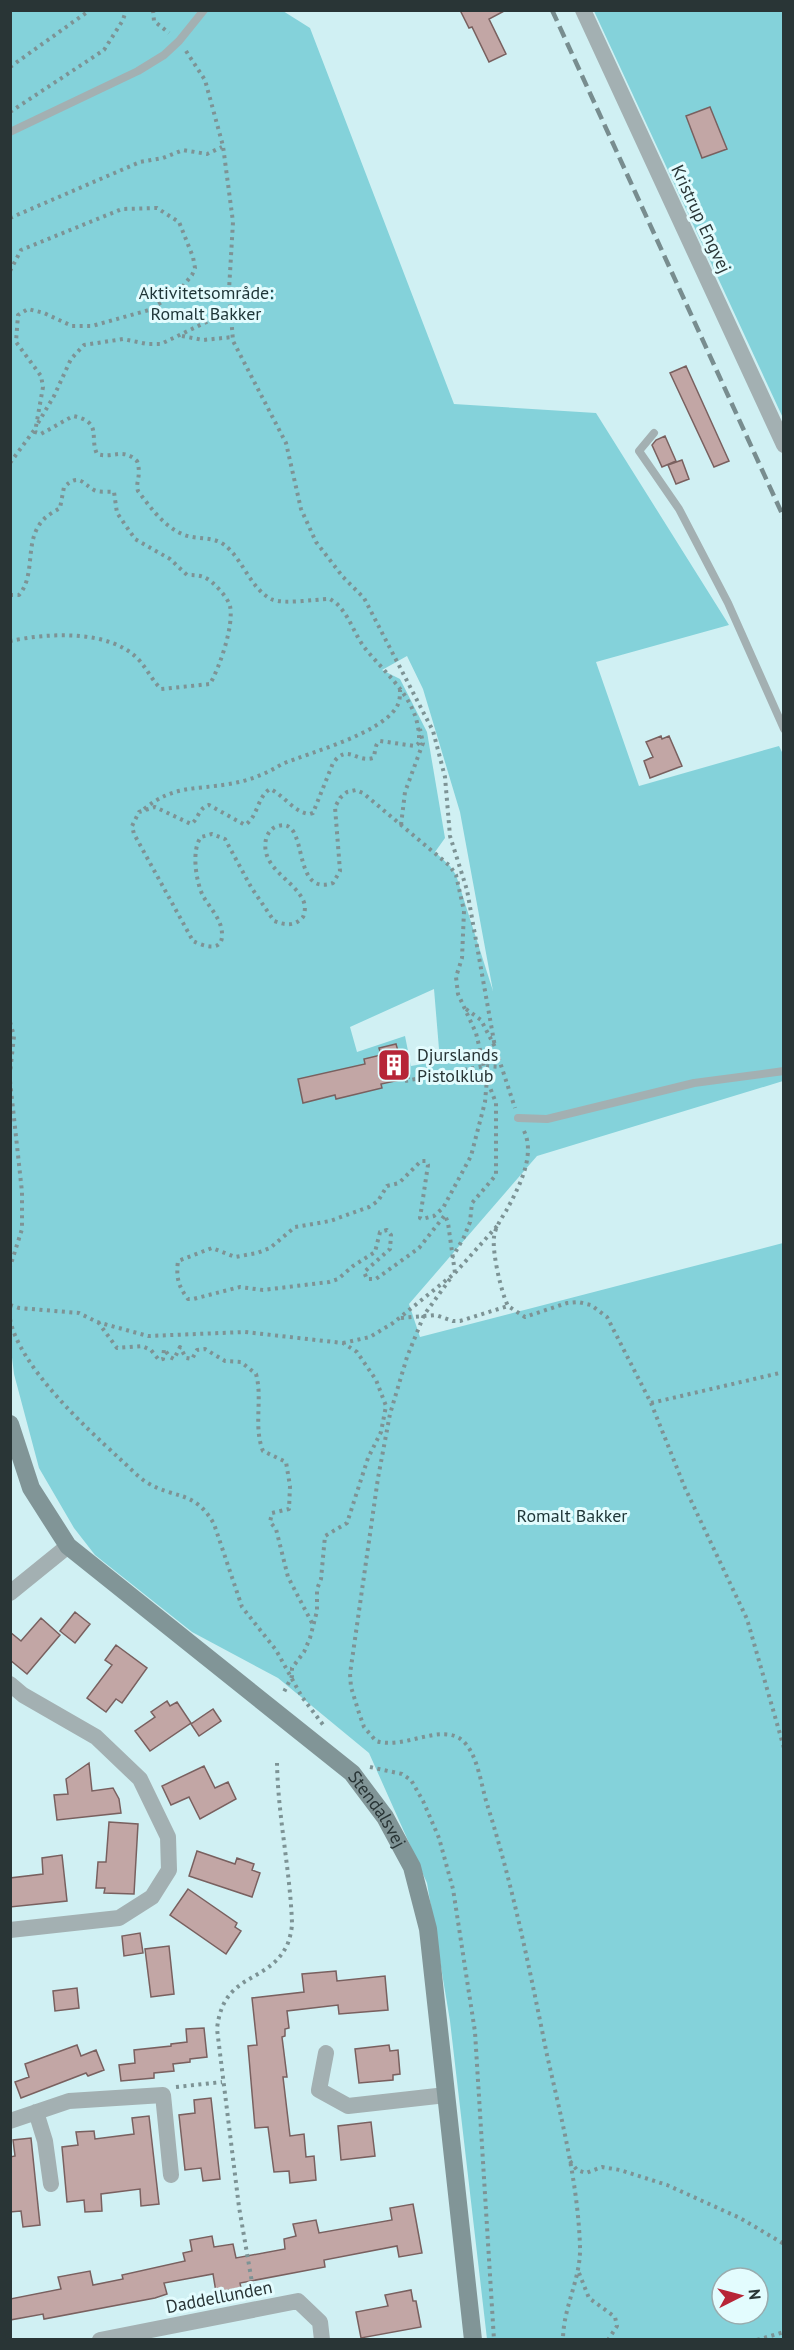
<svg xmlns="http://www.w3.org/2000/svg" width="794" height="2350" viewBox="0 0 794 2350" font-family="'PT Sans',sans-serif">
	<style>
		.green { fill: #84d2da; fill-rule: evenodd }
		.building { fill: #c2a6a5; stroke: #79605f; stroke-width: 1.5 }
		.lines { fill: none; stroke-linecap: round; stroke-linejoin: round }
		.path { stroke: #7d9395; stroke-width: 4; stroke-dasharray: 3 4.5; stroke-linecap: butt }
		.lane { stroke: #a3b0b2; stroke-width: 8 }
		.street { stroke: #a3b0b2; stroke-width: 16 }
		.secondary { stroke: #819597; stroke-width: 18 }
		.rail { stroke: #788d8f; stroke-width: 4.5; stroke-dasharray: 12 6; stroke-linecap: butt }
		.labels { text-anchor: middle; stroke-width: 6; stroke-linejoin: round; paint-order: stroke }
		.street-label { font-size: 18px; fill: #293536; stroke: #e3fcfe }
		.park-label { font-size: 18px; fill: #1e3537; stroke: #e3fcfe }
		.poi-label { font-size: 18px; fill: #293536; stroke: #e3fcfe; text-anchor: start }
	</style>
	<rect width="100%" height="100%" fill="#d0f0f3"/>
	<path class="green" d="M10,11H283L310,28L454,404L596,413L729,625L596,662L639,786L779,746L783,754V1081L537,1156L409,1304L420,1337L783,1243V2339H487L450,2021L427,1883L369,1753L278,1678L192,1632L95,1555L74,1528L39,1468L14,1374L10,1341ZM407,656L423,689L460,812L493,991L456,875L450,866L435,852L445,838L427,732L400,679L382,670ZM434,989L440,1061L411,1066L405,1036L357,1052L350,1027ZM722,2278H758V2314H722Z
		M594,11H783V418Z"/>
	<path class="building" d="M460,10H506L489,19L506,54L489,62L472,27L469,28Z
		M710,107L727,149L702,158L686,116Z
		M686,366L729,461L714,467L670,373Z
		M665,436L676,461L662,467L652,445L656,440Z
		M682,460L689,479L676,484L668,465Z
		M661,736L662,739L669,736L682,766L650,778L644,761L653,757L646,742Z
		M396,1044L398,1051L402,1050L409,1078L381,1084L382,1088L336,1099L335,1095L303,1103L298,1079L365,1064L364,1059L381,1055L379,1048Z
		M75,1612L90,1624L75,1643L60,1631Z
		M41,1618L60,1635L27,1674L10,1660V1632L21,1641Z
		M116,1645L147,1668L122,1703L116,1699L106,1712L87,1698L112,1665L105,1660Z
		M167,1701L170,1706L177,1702L191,1723L150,1751L135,1731L155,1717L151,1712Z
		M213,1709L221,1721L199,1736L191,1724Z
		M89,1763L92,1791L113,1788L119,1799L121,1813L57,1820L54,1795L68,1794L66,1779Z
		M204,1766L215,1788L228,1782L236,1799L200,1819L189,1797L171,1805L162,1786Z
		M109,1822L138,1824L134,1894L104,1893L105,1888H96L98,1862H106Z
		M197,1851L235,1864L237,1858L254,1864L252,1870L260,1873L252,1897L189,1876Z
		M62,1855L67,1901L10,1907V1878L43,1874L42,1858Z
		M188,1889L237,1923L235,1927L241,1931L226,1954L170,1915Z
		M140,1933L143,1953L124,1956L122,1936Z
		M169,1946L174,1994L151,1997L145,1949Z
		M336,1971L337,1981L385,1976L388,2010L339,2014L338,2005L287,2011L289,2028L285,2029V2036L282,2037L287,2077H283L290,2136L304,2134L306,2157L314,2156L316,2180L290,2183L289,2171L274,2172L268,2127L255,2128L248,2046L257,2045L252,1998L304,1992L302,1974Z
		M77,1988L79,2008L55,2011L53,1991Z
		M204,2028L207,2057L190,2059V2062L173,2064L174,2071L154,2073V2078L121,2081L119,2065L135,2063L134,2050L171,2046V2044L187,2042L186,2029Z
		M77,2045L81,2056L96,2050L104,2070L88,2076L86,2073L21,2098L15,2082L29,2077L25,2064Z
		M389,2045L390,2051L398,2050L400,2074L393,2075V2080L359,2083L355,2049Z
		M211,2098L220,2179L203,2181L201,2168L185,2170L179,2115L195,2113L194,2100Z
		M149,2116L159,2204L141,2206L140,2189L101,2194L102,2211L85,2212L84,2200L67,2202L62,2147L78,2145L76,2132L94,2131L95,2139L134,2134L132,2118Z
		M371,2122L375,2156L341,2160L338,2126Z
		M31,2138L40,2225L23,2227L21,2211L10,2212V2157L15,2156L13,2140Z
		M413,2204L422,2253L399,2257L397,2246L324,2260L325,2267L240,2283L241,2288L216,2292L213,2274L164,2283L167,2294L155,2298L44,2319L43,2314L10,2320V2299L61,2289L58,2277L90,2271L93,2285L123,2279L122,2275L185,2261L183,2253L192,2251L190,2240L212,2236L214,2247L233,2244L236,2258L285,2249L284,2239L296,2236L293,2224L316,2220L319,2233L392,2220L390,2208Z
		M411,2290L413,2301H416L421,2327L361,2338L356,2312L388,2306L385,2295Z"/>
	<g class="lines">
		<path class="path" d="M153,10L154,21L169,33
			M186,51L205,80L223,146L233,222L229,290L233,341L286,443L301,509L316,542L343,577L364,598L433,731L445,777L450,836L467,890L495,1047
			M10,67L90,10
			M10,112L104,50L123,20L126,10
			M10,218L140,162L163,158L183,150L207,154L222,147
			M10,271L21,250L122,209L157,208L179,222L193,257L195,268L192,275L178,292L149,310L92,326H72L44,313L28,309L18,315L16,342L41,376L43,387L35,432L41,434L73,416C103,422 89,437 97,454C113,459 122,447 137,461C142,476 135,482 138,491C150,507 162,524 180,533C197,542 215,533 230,550C244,564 252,589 271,599C283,605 315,599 330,599L336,603C349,615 354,633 364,647C388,677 421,701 419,743L415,746L380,741C374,744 376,753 373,758C356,763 348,743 333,763L313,813L310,814C294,813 284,795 270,789C257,797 258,817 245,825L209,805C198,808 199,819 191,824L155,807L139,812L132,826L134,834L193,941C203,946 223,953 222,934C222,920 210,908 203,896C196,882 191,850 201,837L212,834L225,839L251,887L274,921C285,925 294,927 303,917C305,912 306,906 303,900C293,879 260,868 266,839C268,833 271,828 278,826C310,816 290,898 333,883L340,871L335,807L340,798L347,792L356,790L363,793L450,866L456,875L464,911L462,958L456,977L458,994L476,1033L487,1079L485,1102L471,1156L443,1208L434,1216L422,1219L420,1218L428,1165L426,1161H421L399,1183L387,1186L378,1201L369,1207L330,1221L295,1227L270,1248L257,1253L235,1257L212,1248L178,1261C176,1277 178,1286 188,1299H193L240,1287L263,1290L329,1282L338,1279L353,1266L375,1252L380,1232L387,1230L391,1235L390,1249L364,1272L367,1279H376L419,1248L445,1215L448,1223L455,1273L393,1323L370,1337L343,1343
			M182,336L203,340L233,337
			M38,423L54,396L71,359L84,345L123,339L147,344H161L229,311
			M10,463L35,429
			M10,595H19C37,574 23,540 44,519C48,515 55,511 60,508L64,487C79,473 82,483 94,490C99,493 108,491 114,492L117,513L135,539L170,559L187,575C201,575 206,576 216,586C221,591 228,599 230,606C234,626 220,666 210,684L161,689C152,680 147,669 139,660C110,629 48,633 10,641
			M144,809C174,785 194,790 229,784C248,781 266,774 282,764C312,752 379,734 396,708C400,702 400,696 400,690
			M401,825L405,792L423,743L420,729
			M466,1009L481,1020L495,1047L515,1108
			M10,1022L14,1036L10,1073
			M10,1081L22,1192V1229L10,1267
			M405,1081L484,1066L501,1067
			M524,1131C536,1156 518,1189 506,1211C501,1219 495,1228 494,1237C492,1252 501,1292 508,1306L525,1317L567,1303L578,1302L591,1305L607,1317L651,1403L685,1488L747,1619L784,1748
			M452,1258L464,1237L470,1222L472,1203L496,1175V1103L487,1080
			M455,1273L498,1225
			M450,1279L424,1315L407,1357L390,1414L378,1478L350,1674L351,1687L359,1713L364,1727L376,1741C404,1750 442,1722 463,1741C478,1755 481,1785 487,1804C513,1886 530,1971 547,2055C561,2117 578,2182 580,2247C581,2279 563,2307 563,2340
			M10,1305L19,1308L79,1313L97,1322L148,1336L245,1332L343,1343L357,1352L376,1380L386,1406L381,1432L368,1458L347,1523L325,1536L321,1579L317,1589V1611L310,1638L304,1652L292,1668V1676L283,1694
			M401,1318L436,1315L453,1321H460L508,1306
			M10,1319C19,1366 85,1427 119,1458C128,1466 137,1476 146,1482C175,1500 194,1489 214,1524L242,1607L276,1650L302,1697L324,1726
			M98,1322L117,1348L142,1346L151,1350L159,1360L163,1359L164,1349L170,1357L174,1359L180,1347L186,1358L192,1359L197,1350L205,1349L225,1361L241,1362L256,1374C263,1399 253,1426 263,1451L286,1462L290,1486L289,1509L272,1513L270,1522L276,1529L288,1577L312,1623
			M651,1403L784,1372
			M370,1767L402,1774L411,1780L423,1801L439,1838L453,1889L475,2032L494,2340
			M176,2087L222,2082
			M570,2161L577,2170L586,2173L602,2167L620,2170L667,2185L740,2218L784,2244
			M579,2273L589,2298L615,2317L617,2326L608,2340
			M254,2294L239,2207L217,2029C223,1973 265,1984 285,1949C289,1943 292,1930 292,1923C290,1869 278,1817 277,1763
			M757,2340L784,2332"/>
		<path class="lane" d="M10,132L138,71L164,55L179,41L204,10
			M654,433L639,451L679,509L728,603L784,729
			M518,1118L547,1119L694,1083L784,1071"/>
		<path class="street" d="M583,10L784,445
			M10,1593L68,1546
			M10,1684L23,1695L96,1737L140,1779L168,1837L169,1870L152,1897L119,1918L10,1930
			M326,2053L319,2090L348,2106L446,2095
			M36,2112L45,2141L51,2184
			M10,2121L69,2101L163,2095L171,2175
			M100,2340L298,2301L320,2322L322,2340"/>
		<path class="secondary" id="s1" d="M10,1424L31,1488L68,1546L352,1773L385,1817L412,1867L428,1929L473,2340"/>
		<path class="rail" d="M552,10L784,518"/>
	</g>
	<defs>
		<symbol id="building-square" viewBox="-11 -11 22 22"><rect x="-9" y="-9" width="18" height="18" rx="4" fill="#b72537" stroke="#e3fcfe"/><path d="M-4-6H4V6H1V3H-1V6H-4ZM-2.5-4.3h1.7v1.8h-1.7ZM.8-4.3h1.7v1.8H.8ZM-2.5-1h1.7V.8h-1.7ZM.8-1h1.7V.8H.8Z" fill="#fff"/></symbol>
	</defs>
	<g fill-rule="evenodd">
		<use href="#building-square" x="375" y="1046" width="38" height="38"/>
	</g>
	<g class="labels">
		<g class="street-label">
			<text transform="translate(701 219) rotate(65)" y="6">Kristrup Engvej</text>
			<text dy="6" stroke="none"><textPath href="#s1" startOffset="544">Stendalsvej</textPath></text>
			<text transform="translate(219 2297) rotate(-11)" y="6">Daddellunden</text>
		</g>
		<g class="park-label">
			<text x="206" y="299">Aktivitetsområde:<tspan x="206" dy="21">Romalt Bakker</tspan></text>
			<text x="572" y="1522">Romalt Bakker</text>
		</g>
		<g class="poi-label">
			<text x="417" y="1061">Djurslands<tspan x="417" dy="21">Pistolklub</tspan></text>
		</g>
	</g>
	<rect width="794" height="2350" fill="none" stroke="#293536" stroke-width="24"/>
	<g transform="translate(740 2296) rotate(84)"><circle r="28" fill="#e3fcfe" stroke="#99acae" stroke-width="1.5"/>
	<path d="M0-4.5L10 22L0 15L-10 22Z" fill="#b72537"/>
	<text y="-9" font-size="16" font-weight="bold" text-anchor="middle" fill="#293536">N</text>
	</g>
</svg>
